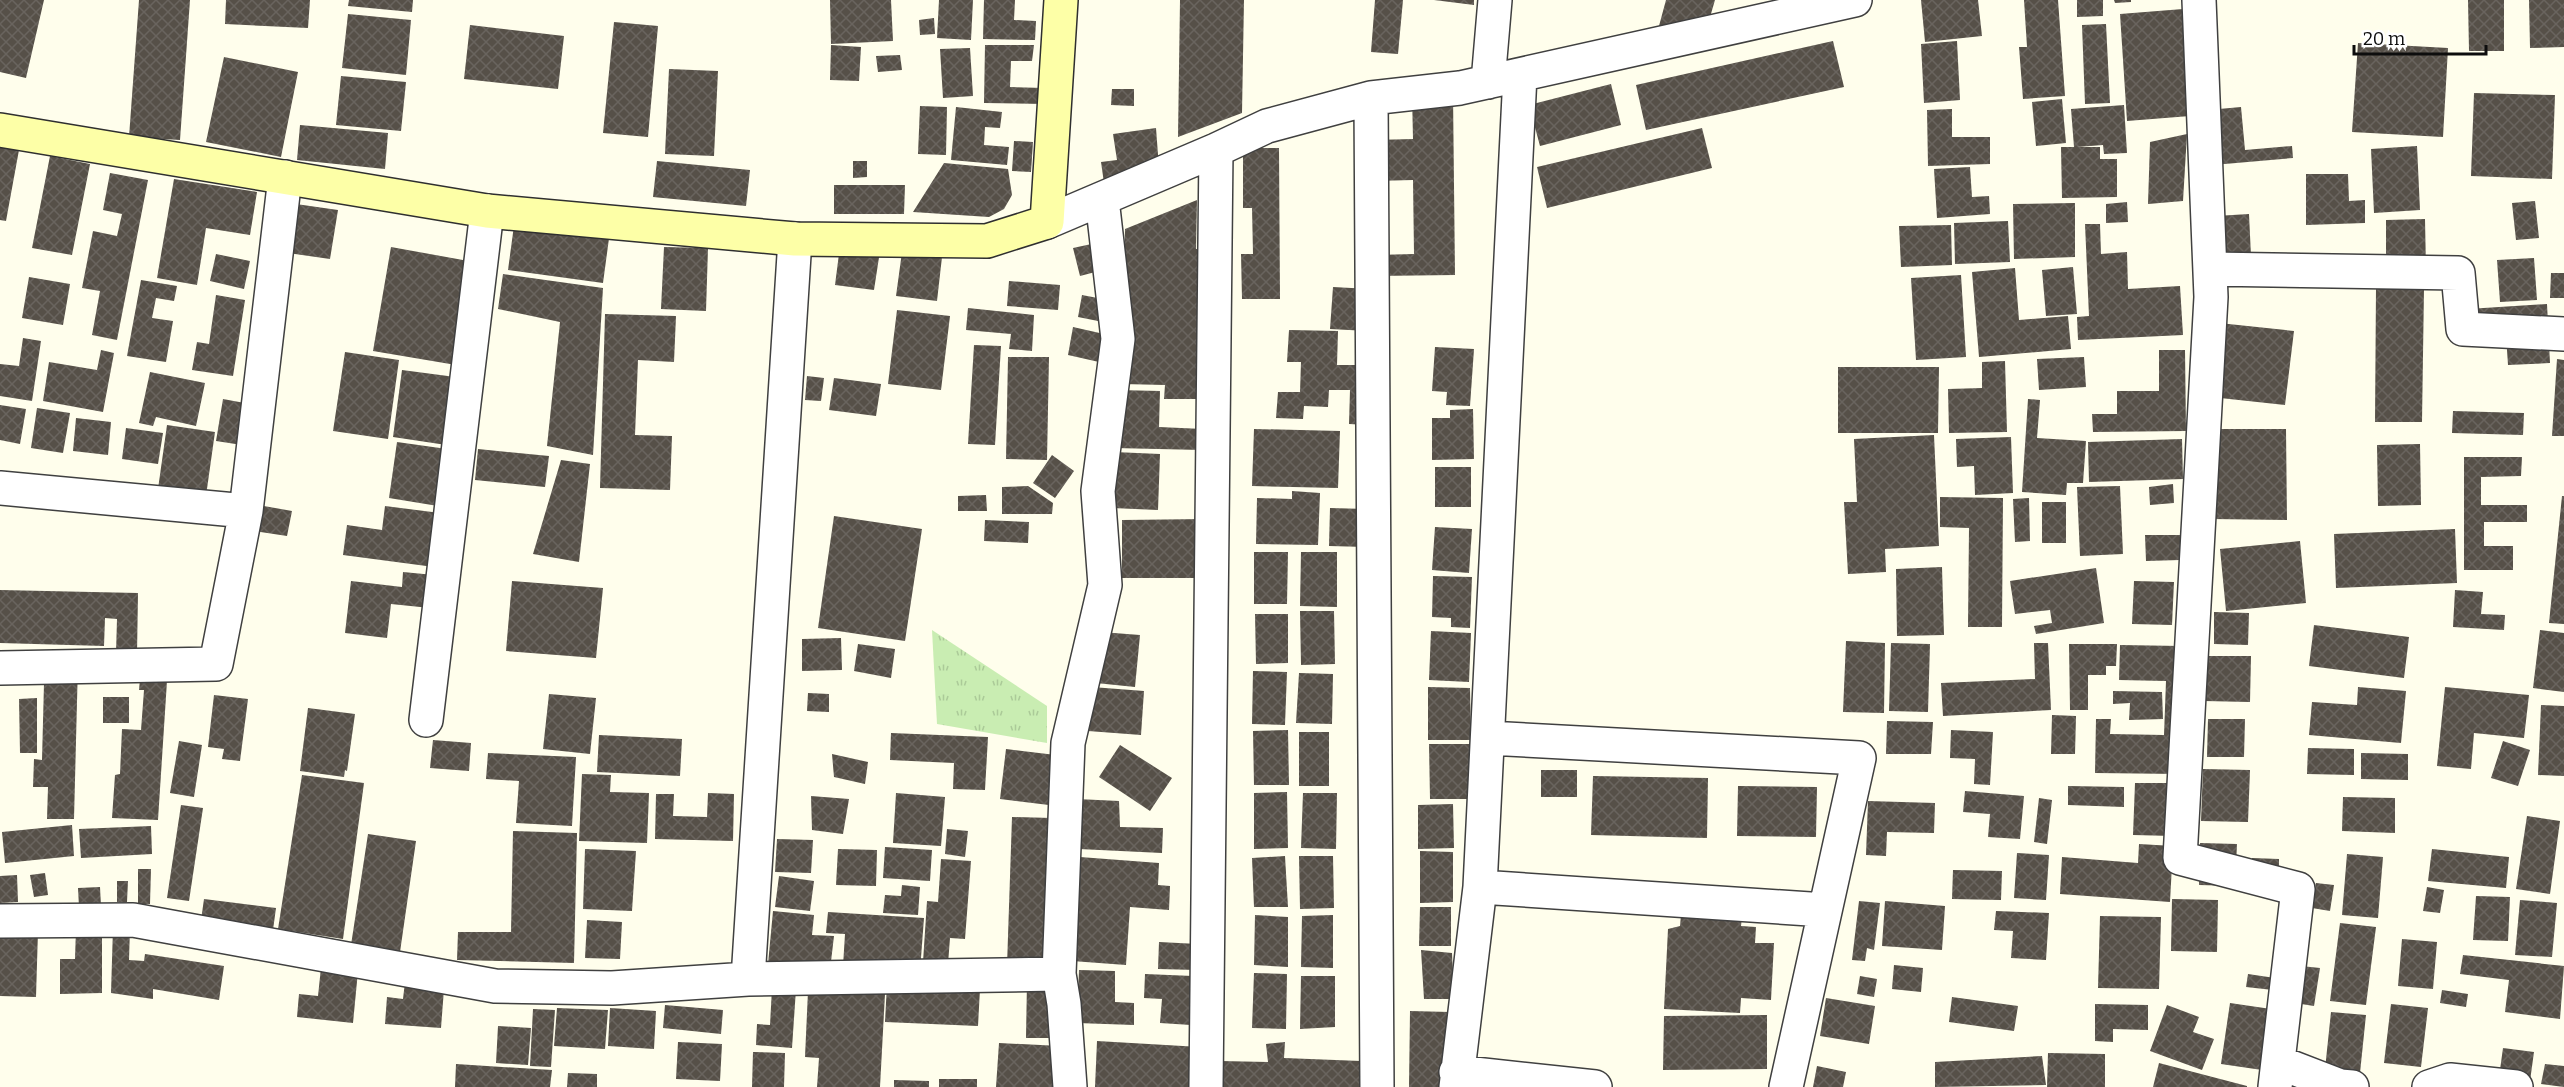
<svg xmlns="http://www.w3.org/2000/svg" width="2564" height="1087" viewBox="0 0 2564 1087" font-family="Bitter,serif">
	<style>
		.grass { fill: url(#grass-tufts) }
		.building { fill: url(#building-cross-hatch) }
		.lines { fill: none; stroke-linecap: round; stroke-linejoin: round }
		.street-casing { stroke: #404040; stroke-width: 36 }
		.secondary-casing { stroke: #2f2f2f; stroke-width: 36 }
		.street { stroke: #fff; stroke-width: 33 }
		.secondary { stroke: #fdffa7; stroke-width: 33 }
	</style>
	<defs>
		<pattern id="grass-tufts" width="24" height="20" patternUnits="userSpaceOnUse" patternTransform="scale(1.5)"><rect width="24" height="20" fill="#c9edb2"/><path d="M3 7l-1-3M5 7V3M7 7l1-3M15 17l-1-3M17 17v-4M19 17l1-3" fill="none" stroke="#abca98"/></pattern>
		<pattern id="building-cross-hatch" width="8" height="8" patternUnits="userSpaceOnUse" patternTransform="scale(1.5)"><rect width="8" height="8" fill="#565048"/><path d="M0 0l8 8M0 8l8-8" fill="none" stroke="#69645e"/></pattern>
	</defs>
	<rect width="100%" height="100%" fill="#fffeec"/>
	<path class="grass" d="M932,630L1047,706V743L937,724Z"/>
	<path class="building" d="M0,0H44L26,78L0,72Z
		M139,0H190L180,140L129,137Z
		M226,0H310L308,28L225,24Z
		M349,0H413L412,12L348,6Z
		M830,0H891L893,41L831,44Z
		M939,0H973L971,40L937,38Z
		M984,0H1015L1014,20L1036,21L1035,40L983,39Z
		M1180,0H1244L1242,113L1178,137Z
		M1375,0H1403L1398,54L1371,52Z
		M1434,0H1474V5Z
		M1666,0H1715L1708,24L1656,37Z
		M1921,0H1978L1982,36L1925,42Z
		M2024,0H2058L2065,96L2023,99L2019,47H2027Z
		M2077,0H2103V16L2077,17Z
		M2114,0H2131V2L2115,3Z
		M2468,0H2504V51H2469Z
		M2529,0H2564V47L2530,48Z
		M2183,9L2190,116L2127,121L2120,14Z
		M348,14L411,20L406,75L342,68Z
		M934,18L935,34L920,35L919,20Z
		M614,22L658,26L648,137L603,133Z
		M2106,24L2110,103L2085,104L2082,25Z
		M470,25L564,36L558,89L464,79Z
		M1833,41L1844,87L1646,130L1636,85Z
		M1957,41L1960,100L1924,103L1921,44Z
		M2358,43L2448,48L2443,137L2352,132Z
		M831,45L861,47L859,81L830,80Z
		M985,45H1034L1032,61H1011L1010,87L1044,88V104L984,103Z
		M970,48L973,96L943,98L940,49Z
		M900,55L902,70L878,72L876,56Z
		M224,57L298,72L281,157L206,142Z
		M669,69L718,71L714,156L665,154Z
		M341,76L406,82L401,131L336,125Z
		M1611,84L1621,125L1540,146L1529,105Z
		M1112,89H1134V106L1111,105Z
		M2474,93L2555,95L2552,179L2471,176Z
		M1453,94L1455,275L1375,276V255L1414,254L1413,180L1374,181V140L1413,139L1412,95Z
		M2062,99L2066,143L2036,146L2032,102Z
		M2124,105L2127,153L2104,154L2103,145L2077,147H2100V159H2117V197L2062,198L2061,147H2074L2071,109Z
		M920,106L947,107L946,155L918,154Z
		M956,107L1002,112L1000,128L985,127L984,145L1009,147L1007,165L951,160Z
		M2241,107L2245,150L2292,146L2293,158L2213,165L2208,110Z
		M1952,109V137H1990V164L1928,166L1927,110Z
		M300,125L388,133L385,169L297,160Z
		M1156,128L1159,168L1105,190L1101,162L1117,160L1113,134Z
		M1702,128L1712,168L1547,208L1537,167Z
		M2187,134L2183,201L2148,204L2150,142Z
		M21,139L6,221L0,220V146Z
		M1014,141L1033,142L1031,172L1012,171Z
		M2417,146L2420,210L2374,213L2371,149Z
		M1243,148H1279L1280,299H1242L1241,254H1253L1252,208H1243Z
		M50,156L90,164L72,255L32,248Z
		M657,161L750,170L746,206L653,197Z
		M853,161H867V177L853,178Z
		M944,163L1008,169L1012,195L1004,209L989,217L913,212Z
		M1970,167L1972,197L1989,196L1990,214L1937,218L1934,169Z
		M110,173L148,180L117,340L92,335L100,291L82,288L93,231L117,236L122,214L103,210Z
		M2306,174H2348L2349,201L2365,200V223L2306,225Z
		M174,179L257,192L250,235L206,228L197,285L157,278Z
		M834,185H905L904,214H834Z
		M1197,200L1196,249H1212L1209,399H1164L1165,385L1122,384L1125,229Z
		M2535,201L2539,238L2516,240L2512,203Z
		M2127,202L2128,222L2106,223V204Z
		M2075,203V257L2014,259L2013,204Z
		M296,204L338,210L330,259L288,253Z
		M2249,214L2251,256L2218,257L2216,216Z
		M515,218L610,231L603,283L508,270Z
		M2425,219L2426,269H2386V220Z
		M2008,221L2010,262L1955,264L1954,223Z
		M2085,224H2100L2101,254L2127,252L2128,289L2180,286L2183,335L2078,340L2077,317L2089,316Z
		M1951,225L1952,265L1901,267L1899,226Z
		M1096,243L1103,270L1080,276L1073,248Z
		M840,246L880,251L874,290L835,285Z
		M391,247L474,262L456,365L373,351Z
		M664,247L708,248L706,311L661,309Z
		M902,252L942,257L937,301L896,296Z
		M216,254L250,261L244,289L210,281Z
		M2534,258L2537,300L2500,302L2497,260Z
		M2073,267L2077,314L2046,316L2042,270Z
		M2015,268L2019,320L2068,316L2071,349L1979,357L1972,272Z
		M2551,273H2564V298H2550Z
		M503,274L603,288L593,455L547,446L560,322L498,309Z
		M1961,275L1966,357L1916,360L1911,278Z
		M29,277L70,284L63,325L22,318Z
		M141,280L177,286L174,301L156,298L152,318L173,321L166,362L127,356Z
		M1009,281L1060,285L1058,310L1007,306Z
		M1333,287L1370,289L1368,331L1330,329Z
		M2376,287L2424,288L2422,422H2375Z
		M216,295L245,300L233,376L192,370L197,342L209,344Z
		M1082,295L1108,300L1103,322L1078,317Z
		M2547,304L2550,363L2508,365L2506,335L2468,309Z
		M968,308L1034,315L1032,351L1009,349L1011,334L966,330Z
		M897,310L950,316L941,390L888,384Z
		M605,314L676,316L674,362L638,360L635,435L672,436L670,490L600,488Z
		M2219,323L2294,331L2285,405L2211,397Z
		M1073,327L1104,334L1099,362L1068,355Z
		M1289,330L1338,331L1337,365H1370L1368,425L1349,424L1350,390H1329L1328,407L1304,406L1303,419L1276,418L1278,392H1300L1301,362H1287Z
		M23,338L41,341L32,401L0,396V364L19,366Z
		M974,345L1001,346L995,445L968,444Z
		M1435,347L1474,349L1470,406L1446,405L1447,392L1432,391Z
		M101,350L114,353L103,412L43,401L49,362L97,370Z
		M2159,350H2185L2186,431L2093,432L2092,414H2117V391H2159Z
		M345,352L399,360L388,439L333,431Z
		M1008,357H1049L1047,460L1006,459Z
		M2084,357L2086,387L2039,390L2037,359Z
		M2557,359L2564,360V436H2552Z
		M2005,361L2007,432L1949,433L1948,389L1982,388V362Z
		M1838,367H1939L1938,433H1838Z
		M402,370L463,378L453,446L393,437Z
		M150,372L205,383L196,426L156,417L153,426L139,423Z
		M807,376L824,378L821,401L805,400Z
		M834,378L881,384L876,416L829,410Z
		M1116,390L1160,391L1159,427L1203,429L1202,450L1114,448Z
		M223,399L250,404L242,445L216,441Z
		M2028,399L2040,400L2037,438L2086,441L2083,483H2067L2066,495L2022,492Z
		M0,405L26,409L20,444L0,440Z
		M37,408L70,413L63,453L31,448Z
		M1473,409L1474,459L1432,460V418H1450V410Z
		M2453,411L2524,413L2523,435L2452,433Z
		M76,418L111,422L108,455L73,451Z
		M167,425L215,432L205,503L157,496Z
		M126,428L163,433L158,464L122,459Z
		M1254,429L1340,431L1338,488L1252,486Z
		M2212,429H2286L2287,520L2212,519Z
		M1934,435L1939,546L1885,549L1886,572L1848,574L1844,502H1857L1854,439Z
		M2011,437L2013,493L1975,495L1974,466L1957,467L1956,439Z
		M2182,439L2183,479L2089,482L2088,442Z
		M397,442L447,449L438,506L389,498Z
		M2420,444L2421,505L2378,506L2377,445Z
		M478,449L549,456L545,487L475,480Z
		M1114,452L1160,454L1158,510L1112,508Z
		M1052,455L1074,471L1055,498L1033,483Z
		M2464,457H2522L2521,476L2481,477V505H2527V522H2484V546H2513V570H2464Z
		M561,460L590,464L579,562L533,554Z
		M1435,467H1471V507H1435Z
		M2173,484L2174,503L2150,505L2149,487Z
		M1028,486L1053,503L1052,514H1002V487Z
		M2120,486L2123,554L2080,556L2077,487Z
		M1292,491L1320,493L1318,545L1256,544L1257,498L1292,499Z
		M986,495L987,511H958V496Z
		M2562,496H2564V624L2549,623Z
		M1940,497L2003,498L2002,627H1968L1969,528L1940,527Z
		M2029,498L2030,541L2015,542L2013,499Z
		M2042,502H2066V543H2042Z
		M253,504L292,511L287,536L248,530Z
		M385,506L440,513L434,567L343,555L347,525L382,530Z
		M1330,508L1367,509L1366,547L1329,546Z
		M834,516L922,529L905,641L818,628Z
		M1205,519V578H1122V520Z
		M985,520L1029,522L1028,543L984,541Z
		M1435,527L1472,529L1469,573L1432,570Z
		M2455,529L2457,583L2336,588L2334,534Z
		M2145,535H2180V560L2146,561Z
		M2300,541L2306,603L2226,611L2220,549Z
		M1254,552H1288L1287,604H1254Z
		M1301,552H1337V607L1300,606Z
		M1942,567L1944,635L1897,636L1896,569Z
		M2096,568L2104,623L2036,634L2034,626L2052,623L2050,610L2015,614L2010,581Z
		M403,572L434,575L430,608L391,604L387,638L345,633L351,581L402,587Z
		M1433,576L1472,577L1470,628L1451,627V618L1432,617Z
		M512,581L603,588L596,658L506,651Z
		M2134,581L2174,582L2172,625L2132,624Z
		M0,590L138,593L137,654L116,653L117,619L105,618L104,646L0,643Z
		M2455,590L2483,592L2481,614L2505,615L2504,630L2453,627Z
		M1300,611H1334L1335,664L1301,665Z
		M2214,612L2249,613L2248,645L2214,644Z
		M1255,614H1288V663L1256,664Z
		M2314,625L2409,637L2404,678L2309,666Z
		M2540,630L2564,633V692L2533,688Z
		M1431,631L1471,633L1469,682L1429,680Z
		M1101,632L1140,635L1135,687L1096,683Z
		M841,638L842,670L802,671V639Z
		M1846,641L1885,643L1884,713L1843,712Z
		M1891,643L1930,644L1928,712L1889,711Z
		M2034,643H2048L2051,710L1943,716L1941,683L2035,679Z
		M858,644L895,649L891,678L854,671Z
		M2069,644H2117L2116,666H2106V675H2088V710H2070Z
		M2120,645L2181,646L2179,774L2095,773L2096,719H2111L2110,734L2164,735L2166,681L2119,680Z
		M2205,656H2251L2250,702L2204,701Z
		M78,663L74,819H47L48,787H33L34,759L42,760L44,683Z
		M1253,671L1287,672L1285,725L1252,724Z
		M1299,673L1333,674L1332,724L1296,723Z
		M140,679L167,681L158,820L112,818L115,775L120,774L122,729L141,730L144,690H139Z
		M1092,687L1144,691L1141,735L1088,731Z
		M1428,687L1470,688L1471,740H1428Z
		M2358,687L2406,691L2401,743L2309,735L2312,702L2357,705Z
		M2445,687L2529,695L2524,738L2474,733L2471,769L2437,766Z
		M2113,691L2162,692L2163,719L2129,720L2130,703L2113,704Z
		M808,693L829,694V712L807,711Z
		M549,694L596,698L590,754L543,749Z
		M214,695L248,699L240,761L222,759L224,749L208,747Z
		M103,697H129V723H103Z
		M37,698V753H20L19,699Z
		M2541,705L2564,706V776L2538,775Z
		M308,708L355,714L347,771L345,770L344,777L300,771Z
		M2052,715L2076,716L2075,754H2051Z
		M2208,719H2245L2244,757H2207Z
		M1887,721L1933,722L1931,754H1886Z
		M1288,730L1289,785H1254L1253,731Z
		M1951,730L1993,732L1990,785L1974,784L1975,759L1950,758Z
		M1299,732H1329V786H1299Z
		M891,733L988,737L985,790L953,789L954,763L890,760Z
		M599,735L682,739L680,776L597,772Z
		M433,740L471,743L469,771L430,768Z
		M179,741L202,745L194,797L170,793Z
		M2503,741L2530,750L2518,786L2491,778Z
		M1429,744H1474V799H1430Z
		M1120,745L1172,778L1150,811L1099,777Z
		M2308,748L2354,749V775L2307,774Z
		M1006,749L1064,756L1057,806L1000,799Z
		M488,753L576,757L572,826L516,823L519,781L486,779Z
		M2361,753L2408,754V780L2361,779Z
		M832,754L868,762L865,784L834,777Z
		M2203,769L2250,770L2248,822L2201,821Z
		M1541,770H1577V797H1541Z
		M582,774L611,775L610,792L649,793L647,843L579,841Z
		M302,775L364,783L343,939L278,929Z
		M1593,776L1708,778L1707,838L1591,835Z
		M2135,783H2174L2173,836L2133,835Z
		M1738,786L1817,787L1816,837L1737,836Z
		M2068,786L2124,787V807L2068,805Z
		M1965,791L2024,796L2020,839L1988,837L1990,814L1963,812Z
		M1287,792L1288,848L1254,849V793Z
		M708,793L734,794L733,841L655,839L656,794H674L673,816L707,817Z
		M896,793L945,797L941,846L893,843Z
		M1303,793H1337L1336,849L1301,848Z
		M811,796L849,799L843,834L812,830Z
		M2343,797L2395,798V833L2342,831Z
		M2039,798L2052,800L2047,844L2034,842Z
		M1077,799L1119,801L1120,827L1163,828L1162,853L1079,849Z
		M1868,801L1935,803L1934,833L1887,832L1886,856L1866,855Z
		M1453,804L1454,848L1418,849V805Z
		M181,805L203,808L189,901L167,898Z
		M2527,816L2560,821L2550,894L2516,889Z
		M1012,817L1052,818L1048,967L1007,966Z
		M72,825L74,856L5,863L2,832Z
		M151,826L152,854L81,858L79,829Z
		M947,829L968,831L965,857L945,854Z
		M513,831L577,833L574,963L457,960L458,932H511Z
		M368,834L416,841L400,952L351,945Z
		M777,839L813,840L811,873L775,872Z
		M2200,843L2237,844L2235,886L2199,885Z
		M2139,844L2173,846L2170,902L2060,894L2062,857L2138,863Z
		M885,847L932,850L930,881L883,878Z
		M585,849L636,851L632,911L583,909Z
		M838,849L877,850L876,886L836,885Z
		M2432,849L2509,857L2506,888L2428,881Z
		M1420,851L1453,852V902L1420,903Z
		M2017,853L2049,855L2046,900L2014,898Z
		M2347,854L2383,857L2378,918L2342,915Z
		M1285,856L1288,907H1254L1252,858Z
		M1299,856H1333L1334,908L1300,909Z
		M1080,857L1159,863L1158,885L1170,886L1169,910L1130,907L1126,965L1072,961Z
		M2252,858L2279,859V877L2252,876Z
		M941,859L971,861L965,939L950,938L948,964L923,962L927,901L938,902Z
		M138,869H151L150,904H138Z
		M1953,870L2002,871L2001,900L1952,899Z
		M45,873L48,895L34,897L30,875Z
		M17,875L18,902L0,903V876Z
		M779,876L814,881L810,911L775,907Z
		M117,881H128L127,902H117Z
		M2316,883L2334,885L2330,911L2312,908Z
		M902,885L920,887L918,915L883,913L885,895L901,896Z
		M100,887L101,906L79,907L78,888Z
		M2427,887L2444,890L2440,913L2423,911Z
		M2476,896L2510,897L2508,941L2473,940Z
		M204,899L276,908L273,930L201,920Z
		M2172,899L2218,900L2217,952L2171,951Z
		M2520,900L2557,903L2552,957L2515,955Z
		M1859,901L1880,903L1874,950L1867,948L1865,961L1852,960Z
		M1885,901L1945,906L1942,950L1882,946Z
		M1420,907H1451V946H1419Z
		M773,911L814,915L812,935L834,936L830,970L768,964Z
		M1996,911L2049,913L2046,960L2011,958L2013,931L1994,930Z
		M828,912L924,918L920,971L843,966L845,934L826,933Z
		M1255,915L1288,917V967L1254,965Z
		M1333,915V968L1301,967L1302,916Z
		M1681,915L1742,917L1741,926L1756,927L1755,943H1774L1771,1000L1741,998L1740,1013L1664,1009L1668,929L1680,926Z
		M2100,916L2161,917L2159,989L2098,988Z
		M587,920L622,922L620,959L585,958Z
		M2340,923L2376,927L2366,1005L2330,1001Z
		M113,927L130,928L129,960L144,961L145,954L224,966L219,1000L153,989V999L111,993Z
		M76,928H102V993L60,994V959H75Z
		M0,931H38L36,997L0,996Z
		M2402,939L2437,942L2433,989L2398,986Z
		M1159,942L1198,944L1197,970L1158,969Z
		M1421,950L1452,953L1454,999H1424Z
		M2463,955L2564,966L2560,1019L2505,1012L2509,980L2460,974Z
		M322,958L359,961L353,1023L297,1017L299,994L318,996Z
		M1894,965L1923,968L1921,992L1892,989Z
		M2301,966L2320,968L2314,1006L2295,1003Z
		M1079,970L1115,971V1002L1134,1003V1025L1077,1023Z
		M406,973L445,976L441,1028L385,1024L387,997L403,999Z
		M1254,973L1287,974L1286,1029L1252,1028Z
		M1145,974L1193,976L1191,1025L1160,1023L1162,999L1144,998Z
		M2248,974L2275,978L2273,990L2246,987Z
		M1301,976H1335V1027L1300,1029Z
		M1860,976L1877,979L1874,997L1857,994Z
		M1027,981L1057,982L1056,1038H1026Z
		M887,984L980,989L978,1026L885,1022Z
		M772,988L796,989L792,1048L756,1045L757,1024L770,1025Z
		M2442,990L2468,994L2466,1007L2440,1003Z
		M808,991L885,994L880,1087H817L819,1058L805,1057Z
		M1952,997L2018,1006L2014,1031L1949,1022Z
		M1826,998L1875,1006L1869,1044L1820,1036Z
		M2230,1003L2271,1009L2262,1070L2221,1064Z
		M2095,1004L2148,1005V1030L2113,1029V1042L2095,1041Z
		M2391,1004L2428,1008L2421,1067L2384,1063Z
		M665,1005L723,1010L721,1034L663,1028Z
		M2167,1005L2199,1017L2193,1032L2214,1039L2202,1070L2150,1051Z
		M557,1008L608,1010L605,1049L554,1046Z
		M610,1008L656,1011L654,1049L608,1046Z
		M533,1009L555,1010L551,1067L530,1066Z
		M1410,1011L1450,1012L1449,1087H1409Z
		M2331,1012L2366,1015L2360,1073L2325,1069Z
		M1767,1015V1069L1663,1070L1664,1016Z
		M498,1026L531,1028L528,1065L496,1063Z
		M1097,1041L1200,1047L1198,1087H1095Z
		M678,1042L722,1044L720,1081L676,1079Z
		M1285,1042L1284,1058L1361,1061L1360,1087H1221L1220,1061L1268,1062L1266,1044Z
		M999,1043L1060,1046L1057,1087H996Z
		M2503,1048L2534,1052L2530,1081L2499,1077Z
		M753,1052L785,1053L784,1087H752Z
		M2048,1053L2105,1054V1087H2047Z
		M2042,1056L2046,1085L1935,1087V1062Z
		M2159,1063L2247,1086V1087H2153Z
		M456,1064L552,1070L550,1087H455Z
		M2545,1064L2564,1066V1087L2541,1084Z
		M1817,1066L1846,1072L1843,1087H1813Z
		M568,1073L597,1074V1087H567Z
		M939,1079H977V1087H939Z
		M894,1080L929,1081V1087H894Z"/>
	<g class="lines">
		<defs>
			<path id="street" d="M2199,0L2211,297L2180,858L2298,889L2275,1087
				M1488,82L1495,0
				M1371,98L1377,1087
				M1047,222L1216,150L1267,126L1371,98L1460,88L1855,0
				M2210,269L2458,273L2463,329L2564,334
				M0,488L246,511
				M0,668L216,664L246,511L285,177
				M426,720L487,211
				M1488,738L1859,758L1786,1087
				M1480,887L1825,910
				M0,921L133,920L495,986L612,988L748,979L1059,974
				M748,979L795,239
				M2278,1062L2340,1086L2352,1087
				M1456,1072L1595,1087
				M1070,1087L1064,1004L1059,974L1068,743L1105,585L1098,491L1118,339L1102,199
				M1206,1087L1216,150
				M1456,1087L1480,887L1520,75
				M2429,1087L2450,1080L2516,1087"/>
			<path id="secondary" d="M0,130L487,211L795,239L987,241L1047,222L1061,0"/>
		</defs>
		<use href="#street" class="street-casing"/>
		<use href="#secondary" class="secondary-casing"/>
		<use href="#street" class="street"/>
		<use href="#secondary" class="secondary"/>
	</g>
	<path d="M2354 45v9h132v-9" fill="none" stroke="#0d0d0d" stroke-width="3"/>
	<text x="2363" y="45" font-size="18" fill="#0d0d0d" stroke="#ffffff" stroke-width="4.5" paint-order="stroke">20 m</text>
</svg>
